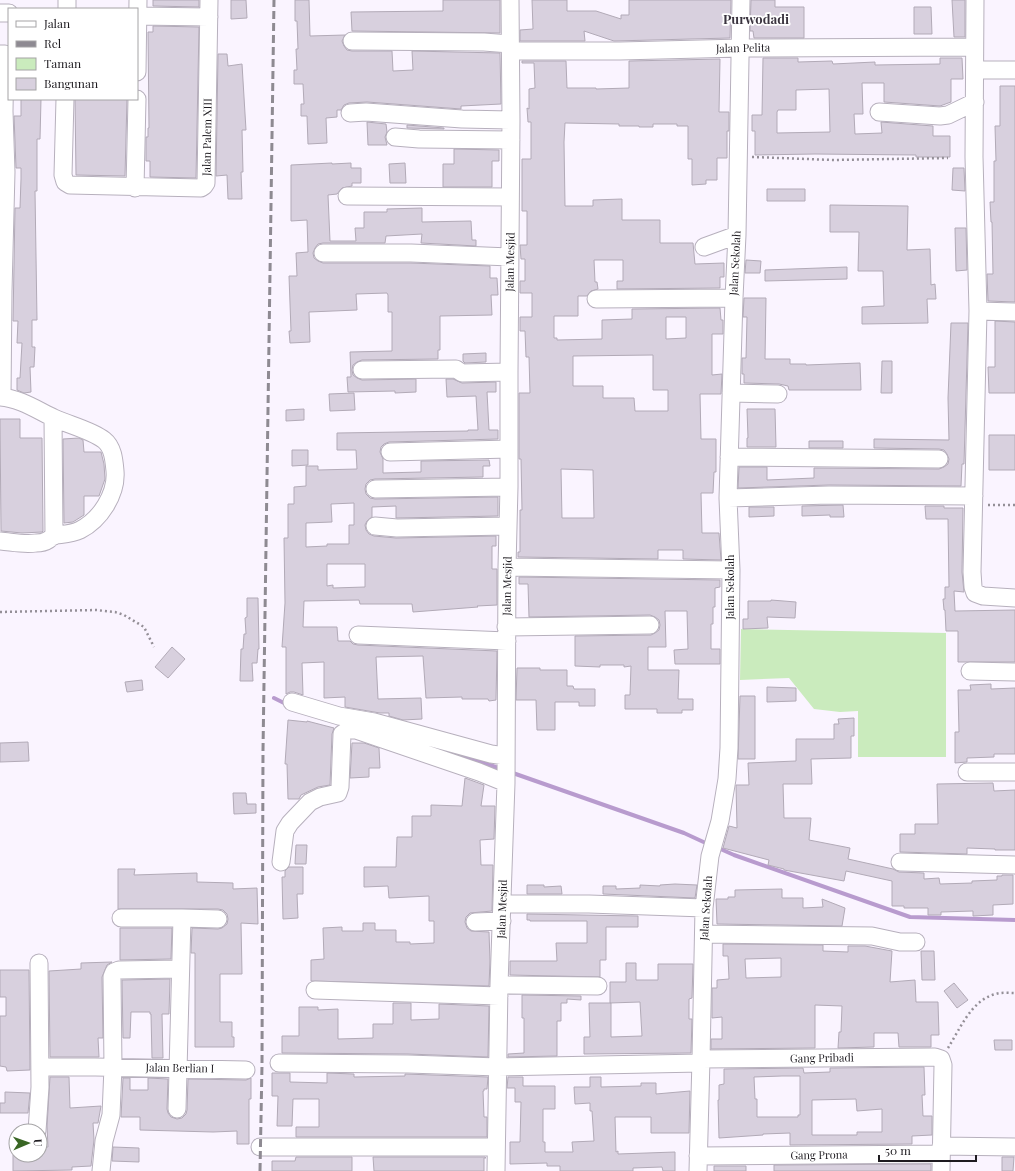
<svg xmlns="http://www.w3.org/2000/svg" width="1015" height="1171" viewBox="0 0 1015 1171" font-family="'Playfair Display',serif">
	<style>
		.green { fill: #caebbd }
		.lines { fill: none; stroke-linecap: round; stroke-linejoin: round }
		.stream { stroke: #b89bce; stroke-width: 4 }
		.building { fill: #d8d0de; stroke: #b2aab7; fill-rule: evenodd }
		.minor-casing { stroke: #b7b0bd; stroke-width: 19 }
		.path { stroke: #948f97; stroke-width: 2.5; stroke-dasharray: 2 3; stroke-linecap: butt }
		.minor { stroke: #fff; stroke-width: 17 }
		.rail { stroke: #8e8a92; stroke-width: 3; stroke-dasharray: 8 4; stroke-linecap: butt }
		.labels { text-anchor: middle; stroke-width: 3.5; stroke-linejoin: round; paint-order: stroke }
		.street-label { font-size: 11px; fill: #1e1b20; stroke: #fff }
		.quarter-label { font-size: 13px; font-weight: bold; fill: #3a343f; stroke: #fff }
	</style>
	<rect width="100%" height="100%" fill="#faf4ff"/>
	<path class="green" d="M741,629L946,633V757H858V711L840,712L814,709L789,678L740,680Z"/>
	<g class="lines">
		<path class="stream" d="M274,698L288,705
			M457,753L501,769
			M510,772L684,833L710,845
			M716,847L734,855L910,917L1015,920"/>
	</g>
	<path class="building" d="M153,0H199V7L153,6Z
		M231,0H246L247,18L231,19Z
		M295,0H309L310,36L345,35L342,41L344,46L347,50L352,51H392L393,71L413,70L412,51L500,53L501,104L461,106V109L367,102L349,103L344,105L341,110H337V117L326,118L327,143L308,144L307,116H301V104H304L303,84H294V70H297L296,49H298L297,21H295Z
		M443,0H500V33L352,31L351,12L443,11Z
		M532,0H567V11H596L621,19V15H629V0H731L730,38L614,41L584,31L585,41H520V30L533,29Z
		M751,0H775V7H804V38H754L753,31H750Z
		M952,0H965V37H954Z
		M914,7H931L932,34H914Z
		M153,26L199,27L196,178L150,177V161H146V137H148V128H149L148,32H153Z
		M218,54H227L228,66L242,64L246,130H242L243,172H241L242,199H228L227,175L216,176Z
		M763,58H798V62L832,61L833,64L875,62V65L940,64V58H962L963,79H951V102L940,106L884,102V83H862L863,114H854L855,134L882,133L881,122L933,126V136H950V157H916V155L815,154L755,155V131H752V115H762ZM829,89L830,132L777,133V112L778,110H796V90Z
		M720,59L719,112H729V131H727V158H717V180H706V184L692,185V159H688V126H677V124H653V127H639V126H619V124L565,123L564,142L565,206H593V200L622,199V220H660V243H693L695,264L724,263V277H720V288L617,289V281H623V260H594L595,282H597L598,289L591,291L587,296H578V316H554V338H557V340L602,339V320L632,319V309L720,308L721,320H723V334H712V375L722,374L721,394H700L701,439H716V472H714L713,493H701L702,533H719L721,560L683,559V550H658V559L518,557V552H520V510H522L521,459H519V393H530L529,357H526L525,331H520V317H532V293H520V281H525V259H521L520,245H527V211H522V159H531V122H528L527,108L529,109V89L535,88L534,63H522V61H566L567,88H596V89L629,88V61ZM666,317H686V338L666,339ZM653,355V390H668V411H635L634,398H603V386H573V356ZM561,469L593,470L594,518H562Z
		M1000,86H1015V302L988,301L987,274H993L992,222H991L990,202H994V161H996L995,126H1000Z
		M21,99H41L40,139H37V191H35L37,320H32V347H35L34,367H30L31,392L24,393L17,390V378H20L22,343H17L18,321H13L15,208H20L21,179V168H16L14,116H21Z
		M75,99H127L125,176L76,175Z
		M367,122L386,124L387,132L385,137L387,145H368Z
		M407,125L444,128V129L407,128Z
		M454,149L499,150V161H492V187H443V164H454Z
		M332,163V164L351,163V168H361V183H352V186L342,188L337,194L328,195L330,241H356L355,228H364V212H387V209L422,208V222L471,221L472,240H476V246L421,243L422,234L386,236L385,243H323L318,244L315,248L313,253L314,258L318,261L323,263H411L490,266V278H497L498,295H491L492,315L440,316V350H438V359L362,360L357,362L353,365L352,370L353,375L357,378L362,380L416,379V392L395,393V391L348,392L347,377H351L350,352L392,351V312H388V295L387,293L356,294L357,310L309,312L310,342L290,343L289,331H291L289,276H297L296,253L308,252L307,220L291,221V165Z
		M405,163L406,183H390L389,164Z
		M953,168H964L965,191L952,190Z
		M767,189H805V201H767Z
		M830,205L908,206L907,250L930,249L931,285L935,284L936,299H927L928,323L862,324V307L884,306L883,271H858L859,232H830Z
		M955,228H966L967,270L956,271Z
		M746,260L761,261L760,273H745Z
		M847,267V279L765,281V270Z
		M744,298H766L765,359H790V364H806V365L860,363L861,390H789L788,386L779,384L744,383V374H742V358H746L747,317H743Z
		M995,321L1015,322V393H989L988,367H995Z
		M951,323H968L964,464H962L961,486L829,485L738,488L739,467H767V480L814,478V468L939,469L944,467L948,464L949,459L947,454L944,450L939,449L874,448V439L949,440L948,398Z
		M486,353V362L465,363L463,361V354Z
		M882,361H892V393H881Z
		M446,379H453L462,383L496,382V392H487L489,430H498V439L389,442L384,444L381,447L380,452L383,459V473L421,472V461L489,460L490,466H483V477L375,479L370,480L366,484L365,489L366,494L370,498L375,499L498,497V516L397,518H396V506L372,507V517L367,521L365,525L366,530L369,534L374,536L396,538L496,536V546H492V569H497V605L477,606L478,607L413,612L412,604H360L359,600L304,601L303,627H337L338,641H350L353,644L358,645L497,651L496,700L489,701L488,699H462V697L426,698L423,656L376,657L378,699L421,698L422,719L403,720L389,716V713H380L345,707V697L324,698V662L302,663L303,695L294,692H290L286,694V647H282L285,603L284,538H288V504H294V487L306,486V466H318V470L357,469L356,450H337V433L468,431V430H478L476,396L447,397ZM354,503V525H349V544H327V546L306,547V523L332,522L331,504ZM327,564H365V587L333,588V585L327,586Z
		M354,393L355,410L330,411L329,394Z
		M304,409V420L286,421V410Z
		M747,409H775L776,447H747V438H748Z
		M0,419H20V438H42L43,531L42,532L22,533L1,531Z
		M989,435H1015V470H989Z
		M79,438L83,440L84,452H101L104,464L105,479L99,496H84V515L73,522L64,523L63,439Z
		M809,441H843V448H809Z
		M292,450H308V465L292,466Z
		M843,505L844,517H830V515L802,516V506Z
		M925,506H944V508H963L962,572L964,592L954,591L955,611L1015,610V662H958V631H946L945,610H944L943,599H945V587H949L948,519H926Z
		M749,507H774V516L749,517Z
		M519,577L720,580V587L715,588V607H713V624H711V649H720V664H675L674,650L688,649L687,611H665L666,647H648V670H679L678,699H693V710H682V713H657V709H625V695H630L631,666L624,667V665H600V667L575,666V636L651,635L655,633L659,630L660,625L659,620L655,617L650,615L529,617L528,584H519Z
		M247,598H258L259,649H258L257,663H252L253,681H240L241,649H243L244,634H246L245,618L247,617Z
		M771,600L796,602L795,618L767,617L768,628L743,629V619H748V601H771Z
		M172,647L185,659L168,678L155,667Z
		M517,668H540V670H567V686H573L574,689H595V706H579V702H555V730H537L536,700H516Z
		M142,680L143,690L127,692L125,682Z
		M991,684V689L1015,688V754H994V757L967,758V762L955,763V732H959L958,690H971L970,685Z
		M767,687L796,688V701L767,702Z
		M740,696H755V759H738Z
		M854,718V736H851V758L811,759L812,784H783L784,818H811L809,840L850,848L848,859L893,869L899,872L924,873V879L939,878L940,884L972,883V881L997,880V876H1002V875H1013V904L993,905V915L973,916V911L941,912V915H928V908H904V906H892V881L846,871L844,881L784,870V869L768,865L769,860L723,848L729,826L737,828L736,785H749L748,763L796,761V739H834V724H839L838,719Z
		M288,720L307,722V721L334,728L332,734L330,785L318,787L301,795L299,799H288L287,764H285Z
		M28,742L29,761L0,762V743Z
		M352,743H364L379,748L380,768H369V777L350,778Z
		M465,778L484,785L481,806H495L494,839L480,840L481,865H493L492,911L470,913L466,917L465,922L467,928L471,931L489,932L490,961L489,986L311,981V960L324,959L323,928L342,927V931H363V923H375V930H396V942H410V944L434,943V921H429V896L389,898L388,886L364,887V867H396L397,837H412V816H431V805L462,806Z
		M993,783L994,791L1015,790V850H995V849L967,848V854L900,852V834H915V824H938L937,784Z
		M233,793H246L247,804H256V813L234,814Z
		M296,845H307L306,864H295Z
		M289,867H303V894H297L298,918L283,919L282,877H285V871Z
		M118,869H135L134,875L197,873V882L233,883V889L257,888L258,924L241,923L242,974H220V1022H232V1037H234V1047H195V953H191L192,928L218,929L222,928L227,924L228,919L227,914L223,910L218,909H118Z
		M527,885H544V887L561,886L562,894H527Z
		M640,885L660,886V885L675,884L697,885L695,898L603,894V886H616V889L640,888Z
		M782,889V898H803V908L823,907L822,899L845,908L842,926L717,924L716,899H728V897H735V890Z
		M527,914L638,916V927H606V960H600V977L510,975V961H557L556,943H587V921H530V920H527Z
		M120,928H172L171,959L120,960Z
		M723,944L823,945V951L848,952V946H865L892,951L890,982L915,980L916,1002H938L939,1035H931V1047H899L898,1033H874V1047L838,1048L839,1032H841L842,1006L815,1005V1048L711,1049V1039H722V1017L712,1018V988H717V980L729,979L728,956H723ZM781,958V977L746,978L745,959Z
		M921,951H934L935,980H922Z
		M112,962L107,965L102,977L103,1038H98L99,1057H50L49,971L81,969V963Z
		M626,963H636V980H658V964H693L692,998L689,999V1019H692L691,1053L584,1054V1037H590L589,1003H611V1037L642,1036L640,1002L610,1003V982H626Z
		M0,970H29L30,1070L7,1071L6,1067L0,1066V1016H6V997H0Z
		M170,979L169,1014H162L163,1058H152L151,1014H150V1012H131L130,1038H123L122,980Z
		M954,983L968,1000L957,1008L944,991Z
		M522,995L581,996V1000L567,999V1003H561V1021H557V1056L508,1057V1054L524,1053V1018H522Z
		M393,1003H411V1020L439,1019V1004L489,1006L488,1057L408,1054L282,1053V1036H299V1007H318V1010L338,1009V1039L373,1038V1024H393Z
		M994,1040H1012V1050H995Z
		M924,1067L925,1095H922L923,1116H932V1135L912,1136V1144L790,1145V1133L763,1134V1135L719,1138L718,1100H719V1085L724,1084V1069L803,1068L804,1073L830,1072V1068ZM782,1076H800V1115H798V1117H757V1099H755L754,1077ZM856,1099L857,1111L882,1109V1132H857V1135H812V1100Z
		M272,1073H290V1082L327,1083V1073L354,1074V1077L405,1076V1074L488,1077L487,1089H484V1091H483L484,1117H487V1137H296V1127H319V1099H293L292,1126H277L278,1096H272Z
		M50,1077H69L70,1108L101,1106L98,1123H93L94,1140L91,1166L72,1167V1170L13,1171V1155H41V1147H48L47,1126Z
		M508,1077H523V1086H555V1109H543V1142H545V1152H573L572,1142L594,1141L592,1111H590V1103L575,1104L574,1087H590V1077H601V1087L641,1086V1083H656V1094L690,1091L689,1133H651V1117H615L616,1152L618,1151V1154L675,1152V1171H663L662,1167L633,1168V1171H560V1166H547V1163L510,1164V1142H520L521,1102H515V1088H507Z
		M123,1078H130V1090H148V1078L168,1079L167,1109L168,1113L171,1117L177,1119L182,1118L186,1114L187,1110L188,1079L246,1080L251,1078V1099H249V1144H237V1131L213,1132L140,1130V1117H121Z
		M5,1092L30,1093L28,1113H0V1103H5Z
		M113,1147L139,1148V1162L112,1161Z
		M296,1157H352V1171H272V1161H295Z
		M373,1157H485L486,1158H484V1171H374Z
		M1002,1157H1014L1013,1171H1002Z
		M931,1164V1171H774V1165Z
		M714,1166H746V1171H714Z"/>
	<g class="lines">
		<defs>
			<path id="minor" d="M975,0L974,157L978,311L972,572L973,587L975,593L983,596L1015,598
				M67,9V0
				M0,13H9
				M137,16L209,17
				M352,41L484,42L510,44
				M511,51H620L741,48L974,47
				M0,54H5L4,111L6,172L3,291L2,397
				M975,70H1015
				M137,72L138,0
				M65,99L63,175L65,182L70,185L201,188L204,186L206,183L209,0
				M879,112L940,116L948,115L975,102
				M350,113L366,112L462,119L511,120
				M395,137L419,139L511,140
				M135,188L137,99
				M347,196L510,197
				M704,247L737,235
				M323,253H411L510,257
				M596,299L734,298
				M978,311L1015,312
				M362,370L456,369L462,373L509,372
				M731,393L778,394
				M0,397C19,398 37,410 54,418C69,425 91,430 104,440C113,447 114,460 115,471C117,494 100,520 80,530C72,534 64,534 56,535C53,536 51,538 48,540C45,542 40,543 36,543C24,545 12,542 0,541
				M53,418L54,536
				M390,452L509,449
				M729,457L939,459
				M375,489L509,487
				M728,498L829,495L974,496
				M375,526L397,528L508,526
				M507,567L731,570
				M506,627L650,625
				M358,635L507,641
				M970,671L1015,672
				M292,702L339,716L374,722L491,754L505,756
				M967,772H1015
				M281,862L285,831L290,823L310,802L320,797L338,793L340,787L342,734L348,730H356L479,772L506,783
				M900,862L1015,865
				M502,904H589L704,908
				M121,918H182L177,1109
				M182,918L218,919
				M475,922L502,921
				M704,934L872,936L900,942H916
				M499,985L598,986
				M315,990L499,996
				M701,1059L935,1057L941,1059L943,1065L941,1171
				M279,1063L408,1064L498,1067L701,1063
				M40,1067H95L246,1070
				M37,1131L40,1087L39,963
				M941,1146L1015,1147
				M260,1147H496
				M698,1156L941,1154
				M101,1171L104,1141L111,1115L113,1067L112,977L114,972L119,970L180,969
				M496,1171L499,985L506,783L507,567L509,487V372L511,120L510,0
				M698,1171L701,1059L704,908L710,856L720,821L727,779L729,748L731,570L728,498L734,298L737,235L741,0"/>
		</defs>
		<use href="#minor" class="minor-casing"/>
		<path class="path" d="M752,157L834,160L948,158
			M988,505H1015
			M0,612L96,610L115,612L124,615L144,627L154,647
			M948,1048C960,1029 972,999 996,994C1002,992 1009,993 1015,993"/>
		<use href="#minor" class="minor"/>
		<path class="rail" d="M260,1171L262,1065L263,751L274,0"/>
	</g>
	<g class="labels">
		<g class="street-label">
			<text transform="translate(743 48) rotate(-1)" y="4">Jalan Pelita</text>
			<text transform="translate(207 137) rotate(-89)" y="4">Jalan Palem XIII</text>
			<text transform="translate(510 262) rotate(-89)" y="4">Jalan Mesjid</text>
			<text transform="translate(735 263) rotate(-87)" y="4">Jalan Sekolah</text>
			<text transform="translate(507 586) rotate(-89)" y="4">Jalan Mesjid</text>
			<text transform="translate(730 587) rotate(-90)" y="4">Jalan Sekolah</text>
			<text transform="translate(706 908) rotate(-86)" y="4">Jalan Sekolah</text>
			<text transform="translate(502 909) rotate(-88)" y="4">Jalan Mesjid</text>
			<text transform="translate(822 1058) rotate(-1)" y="4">Gang Pribadi</text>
			<text transform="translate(180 1068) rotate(1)" y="4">Jalan Berlian I</text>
			<text transform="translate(819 1155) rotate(-1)" y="4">Gang Prona</text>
		</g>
		<g class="quarter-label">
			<text x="756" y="24">Purwodadi</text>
		</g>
	</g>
	<rect x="8" y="8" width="130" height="92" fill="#ffffff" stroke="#a5a4a6"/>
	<rect x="16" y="21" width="20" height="6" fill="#ffffff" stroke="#a5a4a6"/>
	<text x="44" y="28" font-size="12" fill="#1e1b20">Jalan</text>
	<rect x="16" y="41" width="20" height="6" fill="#8e8a92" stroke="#a5a4a6"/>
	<text x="44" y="48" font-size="12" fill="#1e1b20">Rel</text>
	<rect x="16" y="58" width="20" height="12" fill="#caebbd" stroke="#a5a4a6"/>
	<text x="44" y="68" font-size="12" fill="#1e1b20">Taman</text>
	<rect x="16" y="78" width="20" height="12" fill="#d8d0de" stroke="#a5a4a6"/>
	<text x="44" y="88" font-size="12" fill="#1e1b20">Bangunan</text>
	<g transform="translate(28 1143) rotate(88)"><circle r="19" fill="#ffffff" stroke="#a5a4a6"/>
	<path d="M0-3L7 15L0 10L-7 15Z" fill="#396624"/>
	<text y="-6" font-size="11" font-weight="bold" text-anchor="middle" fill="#1e1b20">U</text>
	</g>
	<path d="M879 1155v6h97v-6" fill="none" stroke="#1e1b20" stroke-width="2"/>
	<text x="885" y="1155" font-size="12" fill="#1e1b20" stroke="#ffffff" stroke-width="3" paint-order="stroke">50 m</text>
</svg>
